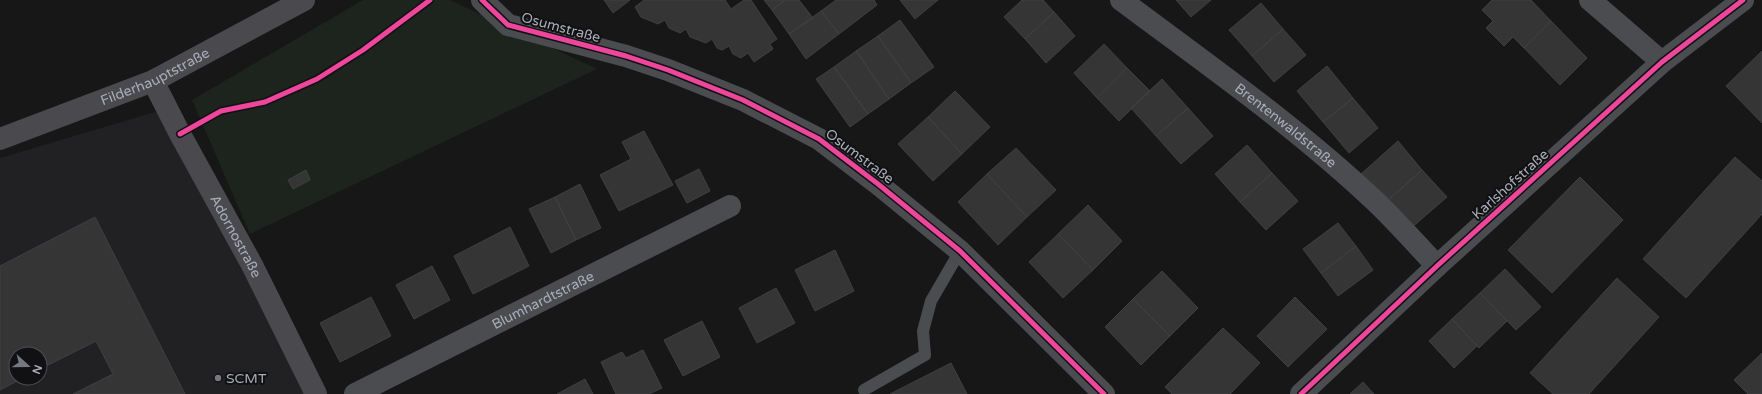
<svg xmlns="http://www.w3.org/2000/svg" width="1762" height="394" viewBox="0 0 1762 394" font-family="'Varela Round',sans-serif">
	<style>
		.built { fill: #212123; fill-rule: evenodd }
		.green { fill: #1d241e }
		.building { fill: #353536; stroke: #3f4043 }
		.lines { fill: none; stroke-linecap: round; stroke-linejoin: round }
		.lane { stroke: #4b4c50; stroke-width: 12 }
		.street { stroke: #4b4c50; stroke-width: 22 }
		.secondary { stroke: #4a4a4e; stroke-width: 22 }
		.cycleway-casing { stroke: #111113; stroke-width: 8 }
		.cycleway { stroke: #ed469a; stroke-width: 5 }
		.poi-dot { fill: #757880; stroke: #111113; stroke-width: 1.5 }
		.labels { text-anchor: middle; stroke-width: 4; stroke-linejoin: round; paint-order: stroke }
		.street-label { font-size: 14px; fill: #a8adb8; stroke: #111113 }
		.poi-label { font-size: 14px; fill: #a8adb8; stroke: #111113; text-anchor: start }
	</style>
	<rect width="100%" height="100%" fill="#171717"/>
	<path class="built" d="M162,110L304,394H0V158ZM16,354H40V378H16Z"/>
	<path class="green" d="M363,0H450L597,69L250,234L192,100Z"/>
	<path class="building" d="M604,0H630L613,13Z
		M644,0H725L731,9L744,0H751L777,39L770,44L773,49L754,62L748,53L741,58L733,54L729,46L722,50L717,48L712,39L706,43L690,37L686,29L680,33L669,28L665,20L658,24L641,17L635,7Z
		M764,0H785L772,10Z
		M785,0H799L813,18L789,34L772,10Z
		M836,0H874L877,5L839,34L821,11Z
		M900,0H938L915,19Z
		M1022,0H1043L1054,12L1025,39L1004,17Z
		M1176,0H1211L1191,17Z
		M1492,0H1531L1551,21L1524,48L1513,37L1504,46L1486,28L1493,21L1482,10Z
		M1261,3L1283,29L1252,56L1229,30Z
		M821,11L839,34L806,59L789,34Z
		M1054,12L1075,36L1046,63L1025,39Z
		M900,20L934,67L911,83L878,36Z
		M1551,21L1587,58L1560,85L1524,48Z
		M1283,29L1306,55L1274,82L1252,56Z
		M878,36L911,83L889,99L856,51Z
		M1104,44L1127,68L1097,98L1074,73Z
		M856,51L889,99L868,114L834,67Z
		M1762,51V123L1726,86Z
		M1327,66L1353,98L1323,122L1297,91Z
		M834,67L868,114L850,127L816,79Z
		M1127,68L1150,91L1119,121L1097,98Z
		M1162,79L1188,108L1156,136L1131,108Z
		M955,91L990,127L962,154L928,117Z
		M1353,98L1378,128L1349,153L1323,122Z
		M1188,108L1213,136L1181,164L1156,136Z
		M928,117L962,154L933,181L898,144Z
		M644,131L673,185L619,211L600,175L631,159L622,142Z
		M1398,141L1422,170L1386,202L1361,174Z
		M1247,145L1272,173L1240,202L1215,174Z
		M1016,148L1056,190L1027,217L987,174Z
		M1735,157L1762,181V214L1686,298L1643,259Z
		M699,169L710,191L687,203L675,181Z
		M306,170L310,180L293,189L288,180Z
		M1422,170L1447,197L1410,229L1386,202Z
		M1272,173L1298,201L1266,230L1240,202Z
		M987,174L1027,217L998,245L958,202Z
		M1580,177L1623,220L1552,293L1508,250Z
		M580,184L601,228L576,240L555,197Z
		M555,197L576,240L551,253L529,209Z
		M1088,205L1122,241L1093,270L1058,234Z
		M95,217L185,394H73L113,374L96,341L40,369V354H16V378H23L0,390V266Z
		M1338,223L1356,246L1321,273L1303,249Z
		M510,227L529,266L473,294L454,256Z
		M1058,234L1093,270L1063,298L1029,262Z
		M1356,246L1373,270L1338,296L1321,273Z
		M835,250L854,291L815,311L795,270Z
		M432,266L450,300L414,319L396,285Z
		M1505,269L1541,307L1516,330L1480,293Z
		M1162,271L1198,308L1170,336L1133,299Z
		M1617,278L1659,317L1589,394H1553L1530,373Z
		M776,288L795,323L757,343L739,308Z
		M1480,293L1507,321L1479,348L1452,319Z
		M371,297L391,336L340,362L320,323Z
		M1295,297L1327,329L1288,367L1257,336Z
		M1133,299L1170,336L1141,365L1105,327Z
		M1452,319L1477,346L1454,368L1429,341Z
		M702,321L720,357L683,376L664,340Z
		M1223,328L1260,363L1230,394H1172L1165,387Z
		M643,350L662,388L649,394H616L601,362L622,352L626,358Z
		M1762,353V394H1748L1734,380Z
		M951,363L967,394H890Z
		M585,379L593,394H557Z
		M1363,382L1374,394H1350Z"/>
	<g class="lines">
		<path class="lane" d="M864,390L925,355L923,331L931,301L960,251"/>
		<g class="street">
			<path d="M482,0L508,25L626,56L668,70L743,100L819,139L878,184L960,251L1104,394"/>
			<path id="s1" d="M1121,0C1208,65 1298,128 1376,202C1397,222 1417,245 1437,266"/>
			<path d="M1590,0L1662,62"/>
			<path id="s2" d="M355,394L730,206"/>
			<path d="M1301,394L1437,266L1662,62L1743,0"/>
		</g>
		<g class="secondary">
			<path id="s3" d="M153,81L180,134L252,265L316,394"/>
			<path id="s4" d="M0,139L153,81L304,0"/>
		</g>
		<defs>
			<path id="cycleway" d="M482,0L508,25L626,56L668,70L743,100L819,139L878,184L960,251L1104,394
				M180,134L221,111L265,102L317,79L363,50L430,0
				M1301,394L1437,266L1662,62L1743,0"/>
		</defs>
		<use href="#cycleway" class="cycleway-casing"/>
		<use href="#cycleway" class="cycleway"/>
	</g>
	<circle class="poi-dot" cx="218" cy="378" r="4"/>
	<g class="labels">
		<g class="street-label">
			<text transform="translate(561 27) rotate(15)" y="5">Osumstraße</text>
			<text dy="5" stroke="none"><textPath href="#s4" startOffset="167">Filderhauptstraße</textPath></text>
			<text dy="5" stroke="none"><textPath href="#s1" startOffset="207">Brentenwaldstraße</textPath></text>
			<text transform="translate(860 156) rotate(37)" y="5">Osumstraße</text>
			<text transform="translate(1510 184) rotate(-42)" y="5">Karlshofstraße</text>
			<text dy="5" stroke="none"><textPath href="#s3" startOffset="176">Adornostraße</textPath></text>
			<text dy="5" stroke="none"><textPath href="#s2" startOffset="210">Blumhardtstraße</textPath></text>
		</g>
		<g class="poi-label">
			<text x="226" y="383">SCMT</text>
		</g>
	</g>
	<g transform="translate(28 366) rotate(111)"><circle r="19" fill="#111113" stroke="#4d4f55"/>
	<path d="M0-3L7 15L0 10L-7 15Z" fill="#757880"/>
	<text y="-6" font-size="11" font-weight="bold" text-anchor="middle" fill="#a8adb8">N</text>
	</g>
</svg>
